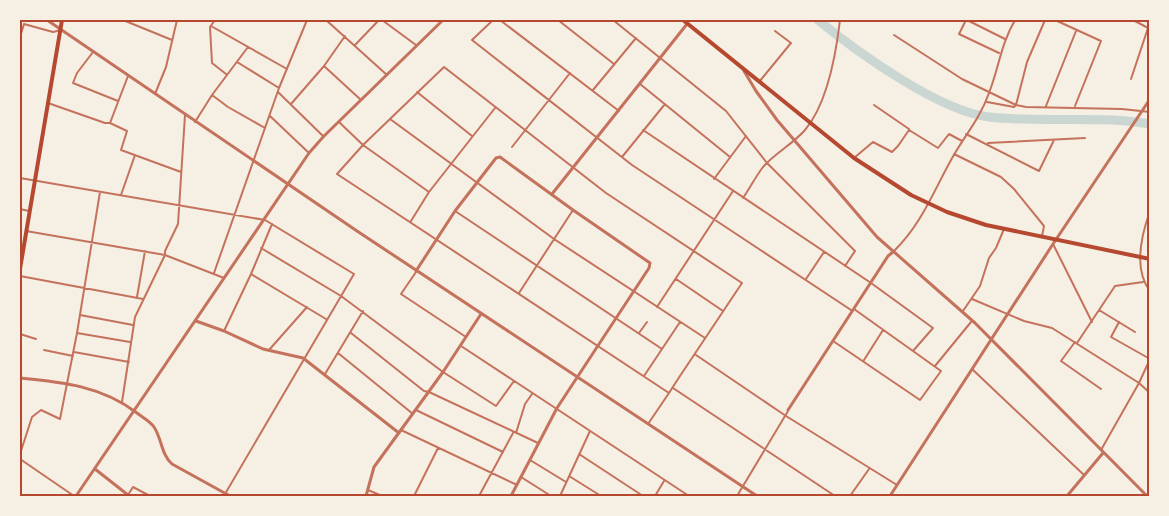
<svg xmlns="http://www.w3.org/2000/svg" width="1169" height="516" viewBox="0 0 1169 516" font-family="Karla,sans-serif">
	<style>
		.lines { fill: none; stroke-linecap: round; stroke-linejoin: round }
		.river { stroke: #c9d6d2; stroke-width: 9 }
		.minor { stroke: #c5725c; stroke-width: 2 }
		.tertiary { stroke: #c5725c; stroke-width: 3 }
		.primary { stroke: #b5482f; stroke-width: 4 }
		.neatline { fill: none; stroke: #b5482f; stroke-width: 2 }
	</style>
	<rect width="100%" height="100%" fill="#f6efe4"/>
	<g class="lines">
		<path class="river" d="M818,20C857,52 939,111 989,117C1042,123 1096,115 1150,124"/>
		<path class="minor" d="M123,20L172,40
			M215,20L210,27L212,63L226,74
			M326,20L387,75
			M382,20L416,45
			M493,20L472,40L632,165L851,310
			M500,20L619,111
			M558,20L614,64
			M613,20L726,111L767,163L855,251L845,266
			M966,20L959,34L999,53
			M967,20L1005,39
			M1055,20L1101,41L1075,106
			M1133,20L1150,29
			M211,26L287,69
			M894,35L962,79L1016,105L1027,62L1045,20
			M20,37L24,24L53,32L61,30
			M355,45L379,20
			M93,52L77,73L73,83L118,101
			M237,62L279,88
			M324,66L361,100
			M1131,79L1148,28
			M759,82L791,43L775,31
			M640,84L730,157
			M593,90L636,38
			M278,92L323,136
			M417,92L472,136
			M155,94L166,67L177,20
			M212,95L228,107L265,128
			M987,102L1014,107L1016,105L1026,107L1122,109L1150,112
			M48,103L105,123H110L127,131L121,150L181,172
			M291,104L324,66L345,36
			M874,105L909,129
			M1046,106L1076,31
			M270,116L309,153
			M390,119L554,239L705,338
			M195,122L212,95L248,47
			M339,122L363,145L429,192
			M110,123L128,76
			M643,130L871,283L933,328L913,351
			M966,134L1039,171L1054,140
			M988,143L1085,138
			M512,147L570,73
			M954,154L1001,177L1014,189L1044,226L1042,236
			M622,157L665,104
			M854,158L873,142L892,152L898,146L909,130L938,148L949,134L962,141
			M20,178L265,220L354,274L225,494
			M714,179L746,136
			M121,195L135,155
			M743,198C750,188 756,176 763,167C775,153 793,144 805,130C828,103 836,54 840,20
			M20,209L29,211
			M455,211L662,349
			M1150,211C1141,236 1133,269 1150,291
			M411,221L429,192L495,108
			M26,231L165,255L224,278
			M1053,244L1092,322
			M261,248L341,296L443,372L496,406L514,381
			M894,251C923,223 935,187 955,153C967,133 981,116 989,93C999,67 1001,44 1015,20
			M416,272L401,294L466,337
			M214,273L279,88L307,20
			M251,274L326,319
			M20,276L143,299
			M676,279L723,311
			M806,279L824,252
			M519,293L573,210
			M137,297L145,251
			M972,299L1024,321L1052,328L1139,383L1150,393
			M657,307L733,191
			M1099,310L1135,332
			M963,311L980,286L989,258L996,248L1004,229
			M80,315L133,325
			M224,331L251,274L272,224
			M77,333L130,342
			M351,333L424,391L429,392L538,443
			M639,333L647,322
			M20,334L36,339
			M833,341L920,400L941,371L854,309
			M1075,342L1061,361L1101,389
			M1077,343L1115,286L1143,282
			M461,346L689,496
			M44,350L73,356
			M269,350L307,307
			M74,352L129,362
			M338,353L413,414
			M696,355L786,416L897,485
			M864,360L883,330
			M935,366L971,322
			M972,369L1084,475
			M325,374L363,311
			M644,376L680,322
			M673,388L835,496
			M122,402L135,317L165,255V251L178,224L185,115
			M416,410L503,452
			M648,424L669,393L678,379L742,283L606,193L444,67L363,145L337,174L669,393
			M401,430L517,485
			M516,433L525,404L532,394
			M1101,450L1139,383L1150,359L1111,337L1119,322
			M20,454L32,417L41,410L60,419L77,333L100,192
			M579,454L643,496
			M20,459L74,496
			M530,460L566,482
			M569,476L601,496
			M521,477L551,496
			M368,490L382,496
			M128,495L133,487L150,496
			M414,496L438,448
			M479,496L513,433
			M560,496L590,431
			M655,496L664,481
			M737,496L788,411
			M850,496L869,469"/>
		<path class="tertiary" d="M47,20L357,231L757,496
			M744,71L756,91L777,120L877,237L975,323L1147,496
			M552,194L687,24
			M416,271L455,211L496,158L500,157L573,210L650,263L649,268L557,408L511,496
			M196,321L224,331L263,349L303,358L399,433
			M20,378C62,382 102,386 137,413C142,417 150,421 154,427C162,439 161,454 172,464L230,496
			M788,410L888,256L893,252
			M95,469L128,495L127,496
			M76,496L309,153L324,136L443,20
			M366,496L374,467L443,372L481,314
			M890,496L1053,244L1150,99
			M1067,496L1103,453"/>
		<path class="primary" d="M683,20L854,158L911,195L947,212L986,225L1150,259
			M20,269L62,20"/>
	</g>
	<rect width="1169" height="516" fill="none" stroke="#f6efe4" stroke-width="42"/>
	<rect x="21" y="21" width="1127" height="474" class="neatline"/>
</svg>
